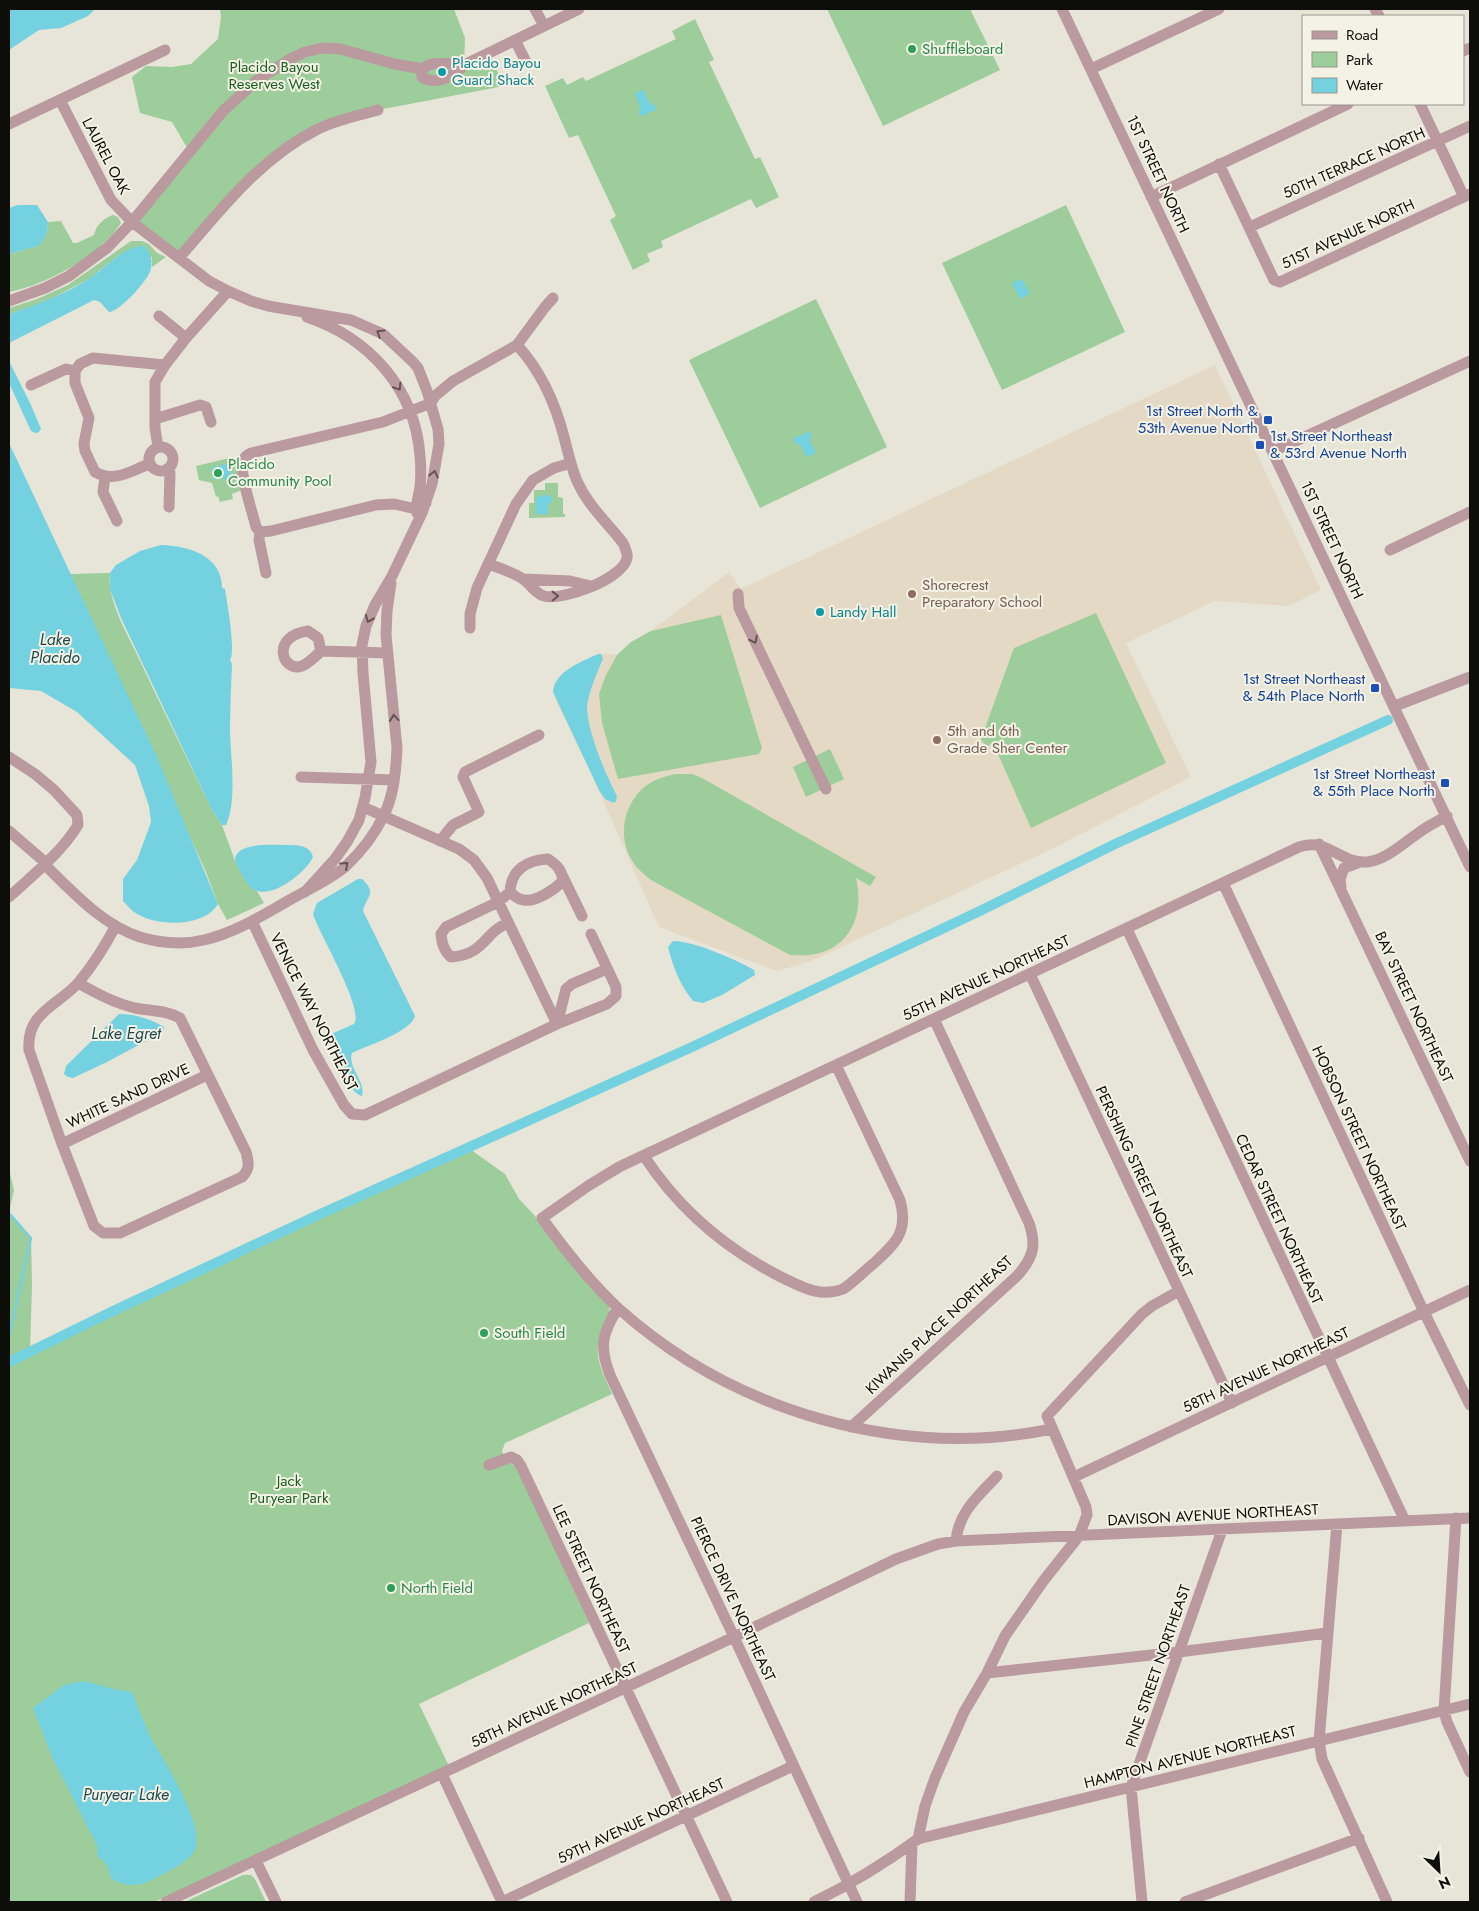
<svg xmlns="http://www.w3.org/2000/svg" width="1479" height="1911" viewBox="0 0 1479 1911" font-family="Jost,sans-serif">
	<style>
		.education { fill: #e4d9c5 }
		.green { fill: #9ccd9a }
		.water { fill: #74d1e0 }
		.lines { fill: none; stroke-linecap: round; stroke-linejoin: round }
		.stream { stroke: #74d1e0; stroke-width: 2.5 }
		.canal { stroke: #74d1e0; stroke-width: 10 }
		.minor { stroke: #ba999f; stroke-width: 11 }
		.oneway { stroke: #645354 }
		.leisure-dot { fill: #2e9e5b; stroke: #f4f2e5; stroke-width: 2 }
		.culture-dot { fill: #0f9aa8; stroke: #f4f2e5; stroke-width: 2 }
		.transit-dot { fill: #1a4fb4; stroke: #f4f2e5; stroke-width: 2 }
		.education-dot { fill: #8d6e63; stroke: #f4f2e5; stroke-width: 2 }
		.labels { text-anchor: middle; stroke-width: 4; stroke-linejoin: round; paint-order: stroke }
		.leisure-label { font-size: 15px; fill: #27864d; stroke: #f4f2e5; text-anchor: start }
		.culture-label { font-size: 15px; fill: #0d838f; stroke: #f4f2e5; text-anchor: start }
		.park-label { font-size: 15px; fill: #175f1d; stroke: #f4f2e5 }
		.street-label { font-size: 15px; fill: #0d0d09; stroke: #f4f2e5 }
		.transit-label { font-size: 15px; fill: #164399; stroke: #f4f2e5; text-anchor: end }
		.education-label { font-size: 15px; fill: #785e54; stroke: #f4f2e5; text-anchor: start }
		.water-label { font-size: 16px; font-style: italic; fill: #1d484e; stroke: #f4f2e5 }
	</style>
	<rect width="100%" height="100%" fill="#e7e5d8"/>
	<path class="education" d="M1215,365L1321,590L1288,606L1214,601L1126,643L1191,777L1052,849L811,961L777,971L659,927L590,771L556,701L553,692L554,684L559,677L568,670L598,654L617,655L631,642L651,631L729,572L741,589Z"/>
	<path class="green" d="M220,9H454L465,38L464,65L489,53L504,86L378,110L288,146L179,258L132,222L189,151L172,122L140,113L132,77L146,66L172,67L191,64L218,39L221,17Z
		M827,9H970L1000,70L883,126Z
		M695,19L714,60L709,62L755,159L760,157L779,197L756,208L751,199L661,241L663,247L647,254L650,261L633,270L610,220L616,216L578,135L569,138L545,86L563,78L567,85L583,77L586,81L676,39L672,31Z
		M1066,205L1125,332L1002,390L942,263Z
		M113,215L118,217L121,223C101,255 46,285 9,292V254L38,246L47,232L48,222L61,221L73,243H77L94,235C96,225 104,218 113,215Z
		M131,241H142L149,244L157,253L166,257L152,267V257L119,255L89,279L47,301L9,314V308L37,299L68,285Z
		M816,299L887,447L760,508L689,360Z
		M234,457L242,490L232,494L233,499L220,502L218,496L216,497L212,483L199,480L196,466Z
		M545,483H558V497L563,498V514H565V517L529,518V503H534V490H545Z
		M110,573C106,601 131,640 142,665C165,714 189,762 212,810L222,825L235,861L249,885L257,891L264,903L227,920L218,904L206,872L70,574Z
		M1096,613L1166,763L1031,828L993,743L986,747L981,739L1014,648Z
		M721,615L762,748L759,754L618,779L602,723L599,694L606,675L617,655L631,642L651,631Z
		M830,749L844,779L806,797L793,767Z
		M676,774H692L702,778L876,877L870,886L856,878C867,926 840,960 790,955L651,880C641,872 631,863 627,850C619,828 627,799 647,785C655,779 666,776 676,774Z
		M467,1147L505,1174L519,1199L535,1216L576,1270L609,1306L610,1312C606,1323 600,1335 598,1346C596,1363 606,1379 612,1394L505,1443L502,1451L508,1463H511L517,1467L589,1623L419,1704L449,1766L222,1873L154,1902H9V1169L14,1190L9,1213L31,1238L32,1284L30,1352L111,1312Z
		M243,1875H251L255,1879L266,1902H184Z"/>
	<path class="water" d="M13,9H95L88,16L61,28L39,30L9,50V11Z
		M643,89L649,102L656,106L655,111L649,112L644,116L639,114L640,106L635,94Z
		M18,205H37L48,222L47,232L43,240L38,246L9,254V208Z
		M139,246H145C150,253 153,259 151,268C150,279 119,312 109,312L100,302L94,300L9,343V314C36,305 63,295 87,280C105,269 118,251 139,246Z
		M1022,279L1030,294L1020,299L1012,283Z
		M9,361L31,405L41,429L39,432L35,433L31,431L9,383Z
		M807,432H811L810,441L816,453L806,457L801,446L794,442V437L801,436Z
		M9,443L156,755L218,904C204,928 155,927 134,912C130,909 126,904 123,901V879L137,860L151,822L149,806L135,765L77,712L41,691L9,688Z
		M229,463L233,478L226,480L224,478L214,480L211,468Z
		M541,495L552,496V503H548V514H536V499Z
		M161,545C188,546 222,555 222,588L225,589C227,602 236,651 230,660L232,664C231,687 230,710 230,733C231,759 237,802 226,825H222L212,810L121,618L110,589V573L116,565L140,551Z
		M598,654H601L603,659C597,672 588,694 587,707C587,731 606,775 617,796L616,801L614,803L605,799L599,790L553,692C555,671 581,662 598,654Z
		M284,845C295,845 310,844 313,857C306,872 273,899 255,890C245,885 240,870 235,861C234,842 272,845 284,845Z
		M358,879H362C378,894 366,896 363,911L415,1016C411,1032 366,1046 352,1053C347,1068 366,1080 362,1096C347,1093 334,1049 329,1035L354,1024C365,1009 319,934 313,914L317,903Z
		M673,941C694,941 735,959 754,970L755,975L722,995L703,1003L693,1001C680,985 673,967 668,947Z
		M119,1014C135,1014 151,1019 164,1027L163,1032L107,1062L73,1078L68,1077L64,1074L66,1066Z
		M85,1681L113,1689L132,1692C138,1707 144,1723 151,1738C164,1761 206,1826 195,1850C189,1862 172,1869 161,1875C144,1885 129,1890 111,1878C109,1868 107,1863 98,1857L97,1845L53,1759L33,1708L64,1685Z"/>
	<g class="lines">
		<path class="stream" d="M9,1213L31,1238L9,1336"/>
		<path class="canal" d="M9,1362L111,1312L316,1216L692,1047L982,910L1115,844L1388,720"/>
		<path class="minor" d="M535,9L544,26
			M1062,9L1470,867
			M1375,9L1379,16
			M515,40L526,62
			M1463,51L1470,48
			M464,65C453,64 418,58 422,77C435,86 454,76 464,65L579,9
			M1091,69L1219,9
			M60,100L111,200L132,222L209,281L228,291L251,301L268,306L351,320L383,334L413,362L418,368L427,391L438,429L439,444L432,484L422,513L392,576L375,605L366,626L362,645L363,673L371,762L365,798L359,820L347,842L335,859L305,892
			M1420,104L1464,197
			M9,124L165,50
			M1219,164L1274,280L1280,282L1470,194
			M1151,197L1348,104
			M1250,227L1470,126
			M179,258C220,211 259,159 316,130C335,120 357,116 378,110
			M9,301L45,288L69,276L107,248L132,222L223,111L256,81L290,59L305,52L322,48L340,49L395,64L423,69
			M159,316L186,338
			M307,317C369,338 415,388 420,456C421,466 421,477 420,487C419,496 415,504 417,513
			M31,385L66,369L75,371
			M155,419L200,405L206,407L211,422
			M149 459a12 12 0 1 1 24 0a12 12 0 1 1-24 0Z
			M158,447L155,428V382L165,365L186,338L228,291
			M1274,451L1470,361
			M149,464C131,471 114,483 95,472L85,451L84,443L89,418L75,383V371L80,364L93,358L165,365
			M167,469L170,473L169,507
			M105,477L103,492L117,521
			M426,503L416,509L394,504L376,505L271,531L260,532L256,527C253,514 239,473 243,461C244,457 247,455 251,453L383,422L431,403L435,396L453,381L517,345L545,307L553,298
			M260,532L259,540L266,573
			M1390,550L1470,512
			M488,564C499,568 513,572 523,579C531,584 534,593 544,596C563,601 623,579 627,558C628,553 625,548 623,543C607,522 588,506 577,481C571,467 568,452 564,437C555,402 541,371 517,345
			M524,579L570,581L591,586
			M738,594L739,608L826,789
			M470,628V614L477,588L516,504L533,480L554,468L571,463
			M321,651L318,638L308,631C270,636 282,673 302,666C309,663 315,657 321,651L388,653
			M1395,706L1470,677
			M9,757L35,774L54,790L77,815L78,825C61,853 33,875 9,897
			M301,777L394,780
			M363,807L459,849L474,860L487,878L557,1024
			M9,831L46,863L49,869C76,895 103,925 140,937C160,943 183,945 204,940C235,933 265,914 293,898C311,888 329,880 345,867C360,853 375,834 384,815C394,795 396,770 397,748L386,635L387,611L391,583
			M440,841L453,825L479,812L463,777L465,772L539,735
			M1319,844L1470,1161
			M562,875L582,916
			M1223,883L1424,1312L1470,1405
			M1341,887L1340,879L1344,868L1360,862
			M252,921L313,1050L344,1105L352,1114L365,1115L557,1024L607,1004L616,996V987L591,934
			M508,923C484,932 485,955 451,957C444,951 442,944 441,934L446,927L498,902L510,892C511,870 527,860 548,859C557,865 562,870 563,881C554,890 536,902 524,900C518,900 514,895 510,892
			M1127,929L1405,1521
			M1030,974L1232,1403
			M78,983C96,993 114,1003 135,1008C150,1011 166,1010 180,1018L246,1152C249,1163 250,1169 242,1177L120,1233H103L94,1226L62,1144L29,1050C26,1012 58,1006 79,982C93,965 105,946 115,927
			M557,1024L566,989L572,984L607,969
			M62,1144L207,1075
			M644,1156C678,1208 726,1249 781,1277C802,1287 820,1298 843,1289C854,1282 863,1272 873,1264C895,1244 909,1232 900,1200L836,1065
			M618,1308C602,1333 599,1347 610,1375L734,1637L857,1902
			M851,1427L1017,1276C1033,1258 1037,1246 1029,1223L934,1019
			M1052,1429C899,1460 734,1412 618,1308C589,1281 565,1250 542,1218L588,1186L619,1167L1299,847C1327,837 1340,864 1367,862C1386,860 1402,844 1417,834C1426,827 1436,822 1447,816
			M489,1465L511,1457L517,1460L521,1466L727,1902
			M1074,1477L1470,1290
			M1456,1518L1444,1711L1447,1722L1470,1772
			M1337,1524L1319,1741L1322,1759L1387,1902
			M956,1541C958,1513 978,1496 997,1476
			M987,1673L1179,1652L1327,1633
			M442,1774L502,1902
			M918,1839L925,1806L935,1778L964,1712L987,1673L1005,1636L1044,1580L1079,1536L1087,1515L1086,1507L1047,1416L1142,1314L1152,1306L1179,1291
			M256,1861L276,1902
			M166,1902L734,1637L896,1559L938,1544L956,1541L1470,1518
			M502,1902L793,1766
			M814,1902C851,1884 885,1863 918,1839L1470,1704
			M910,1902L912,1844
			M1142,1902L1131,1787L1222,1530
			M1185,1902L1359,1838"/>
	</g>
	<defs><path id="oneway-chevron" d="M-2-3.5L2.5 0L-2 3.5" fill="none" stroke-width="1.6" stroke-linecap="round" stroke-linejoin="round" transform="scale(1.25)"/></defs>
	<g class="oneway">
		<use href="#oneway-chevron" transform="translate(380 333) rotate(-148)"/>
		<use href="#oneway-chevron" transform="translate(398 387) rotate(58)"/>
		<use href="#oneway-chevron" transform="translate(434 474) rotate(-77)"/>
		<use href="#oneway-chevron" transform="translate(555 596) rotate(-1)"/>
		<use href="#oneway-chevron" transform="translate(369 619) rotate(113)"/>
		<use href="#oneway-chevron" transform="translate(754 640) rotate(64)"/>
		<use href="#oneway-chevron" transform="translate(394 718) rotate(-95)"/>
		<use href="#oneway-chevron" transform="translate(345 865) rotate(-42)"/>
	</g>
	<g class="leisure-dot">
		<circle cx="912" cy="49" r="5"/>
		<circle cx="218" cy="473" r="5"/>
		<circle cx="484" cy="1333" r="5"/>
		<circle cx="391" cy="1588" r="5"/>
	</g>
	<g class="culture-dot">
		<circle cx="442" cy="72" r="5"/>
		<circle cx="820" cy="612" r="5"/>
	</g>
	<g class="transit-dot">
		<rect x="1263" y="415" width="10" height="10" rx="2.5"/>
		<rect x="1255" y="440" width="10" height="10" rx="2.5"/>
		<rect x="1370" y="683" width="10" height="10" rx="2.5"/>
		<rect x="1440" y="778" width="10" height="10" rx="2.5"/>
	</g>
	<g class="education-dot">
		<circle cx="912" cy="594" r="5"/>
		<circle cx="937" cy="740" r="5"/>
	</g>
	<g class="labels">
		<g class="leisure-label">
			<text x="922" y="54">Shuffleboard</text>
			<text x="228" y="469">Placido<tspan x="228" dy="17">Community Pool</tspan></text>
			<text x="494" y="1338">South Field</text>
			<text x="401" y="1593">North Field</text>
		</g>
		<g class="culture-label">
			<text x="452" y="68">Placido Bayou<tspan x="452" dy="17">Guard Shack</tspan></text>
			<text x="830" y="617">Landy Hall</text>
		</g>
		<g class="park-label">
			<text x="274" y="72">Placido Bayou<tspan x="274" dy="17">Reserves West</tspan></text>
			<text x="289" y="1486">Jack<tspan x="289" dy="17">Puryear Park</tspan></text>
		</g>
		<g class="street-label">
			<text transform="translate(106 156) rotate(62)" y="5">LAUREL OAK</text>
			<text transform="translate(1354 163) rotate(-24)" y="5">50TH TERRACE NORTH</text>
			<text transform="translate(1158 174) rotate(65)" y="5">1ST STREET NORTH</text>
			<text transform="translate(1348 234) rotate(-25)" y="5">51ST AVENUE NORTH</text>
			<text transform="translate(1332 540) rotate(65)" y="5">1ST STREET NORTH</text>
			<text transform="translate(986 978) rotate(-25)" y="5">55TH AVENUE NORTHEAST</text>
			<text transform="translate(1414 1007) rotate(65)" y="5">BAY STREET NORTHEAST</text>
			<text transform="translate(314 1012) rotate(63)" y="5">VENICE WAY NORTHEAST</text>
			<text transform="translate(128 1096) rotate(-25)" y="5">WHITE SAND DRIVE</text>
			<text transform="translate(1359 1138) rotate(65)" y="5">HOBSON STREET NORTHEAST</text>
			<text transform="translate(1144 1182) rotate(65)" y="5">PERSHING STREET NORTHEAST</text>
			<text transform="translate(1279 1219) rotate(65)" y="5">CEDAR STREET NORTHEAST</text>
			<text transform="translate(939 1325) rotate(-43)" y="5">KIWANIS PLACE NORTHEAST</text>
			<text transform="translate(1266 1370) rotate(-25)" y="5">58TH AVENUE NORTHEAST</text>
			<text transform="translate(1213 1515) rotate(-3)" y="5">DAVISON AVENUE NORTHEAST</text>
			<text transform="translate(591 1579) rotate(65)" y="5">LEE STREET NORTHEAST</text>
			<text transform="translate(733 1599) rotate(65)" y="5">PIERCE DRIVE NORTHEAST</text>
			<text transform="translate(1158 1666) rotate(-71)" y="5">PINE STREET NORTHEAST</text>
			<text transform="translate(554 1705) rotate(-25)" y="5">58TH AVENUE NORTHEAST</text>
			<text transform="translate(1190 1757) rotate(-14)" y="5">HAMPTON AVENUE NORTHEAST</text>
			<text transform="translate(641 1821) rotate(-25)" y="5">59TH AVENUE NORTHEAST</text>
		</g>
		<g class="transit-label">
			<text x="1258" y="416">1st Street North &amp;<tspan x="1258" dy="17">53th Avenue North</tspan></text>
			<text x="1270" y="441" text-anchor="start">1st Street Northeast<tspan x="1270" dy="17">&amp; 53rd Avenue North</tspan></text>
			<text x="1365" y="684">1st Street Northeast<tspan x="1365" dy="17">&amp; 54th Place North</tspan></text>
			<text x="1435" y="779">1st Street Northeast<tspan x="1435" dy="17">&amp; 55th Place North</tspan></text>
		</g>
		<g class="education-label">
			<text x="922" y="590">Shorecrest<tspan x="922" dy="17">Preparatory School</tspan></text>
			<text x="947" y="736">5th and 6th<tspan x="947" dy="17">Grade Sher Center</tspan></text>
		</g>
		<g class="water-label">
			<text x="55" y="645">Lake<tspan x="55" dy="18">Placido</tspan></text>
			<text x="126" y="1039">Lake Egret</text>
			<text x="126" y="1800">Puryear Lake</text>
		</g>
	</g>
	<rect width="1479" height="1911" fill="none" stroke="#0d0d09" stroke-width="20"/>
	<rect x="1302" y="15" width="162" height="90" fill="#f4f2e5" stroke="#98968d"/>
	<rect x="1312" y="31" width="25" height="8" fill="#ba999f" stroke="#98968d"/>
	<text x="1346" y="40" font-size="15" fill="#0d0d09">Road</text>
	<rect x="1312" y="52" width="25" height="15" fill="#9ccd9a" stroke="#98968d"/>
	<text x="1346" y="65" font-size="15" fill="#0d0d09">Park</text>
	<rect x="1312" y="78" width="25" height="15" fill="#74d1e0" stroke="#98968d"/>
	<text x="1346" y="90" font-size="15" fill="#0d0d09">Water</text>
	<g transform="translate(1439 1871) rotate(155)" stroke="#f4f2e5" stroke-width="4" paint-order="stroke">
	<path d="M0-4L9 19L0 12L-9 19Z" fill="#0d0d09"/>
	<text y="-8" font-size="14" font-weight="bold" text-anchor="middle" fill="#0d0d09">N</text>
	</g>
</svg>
